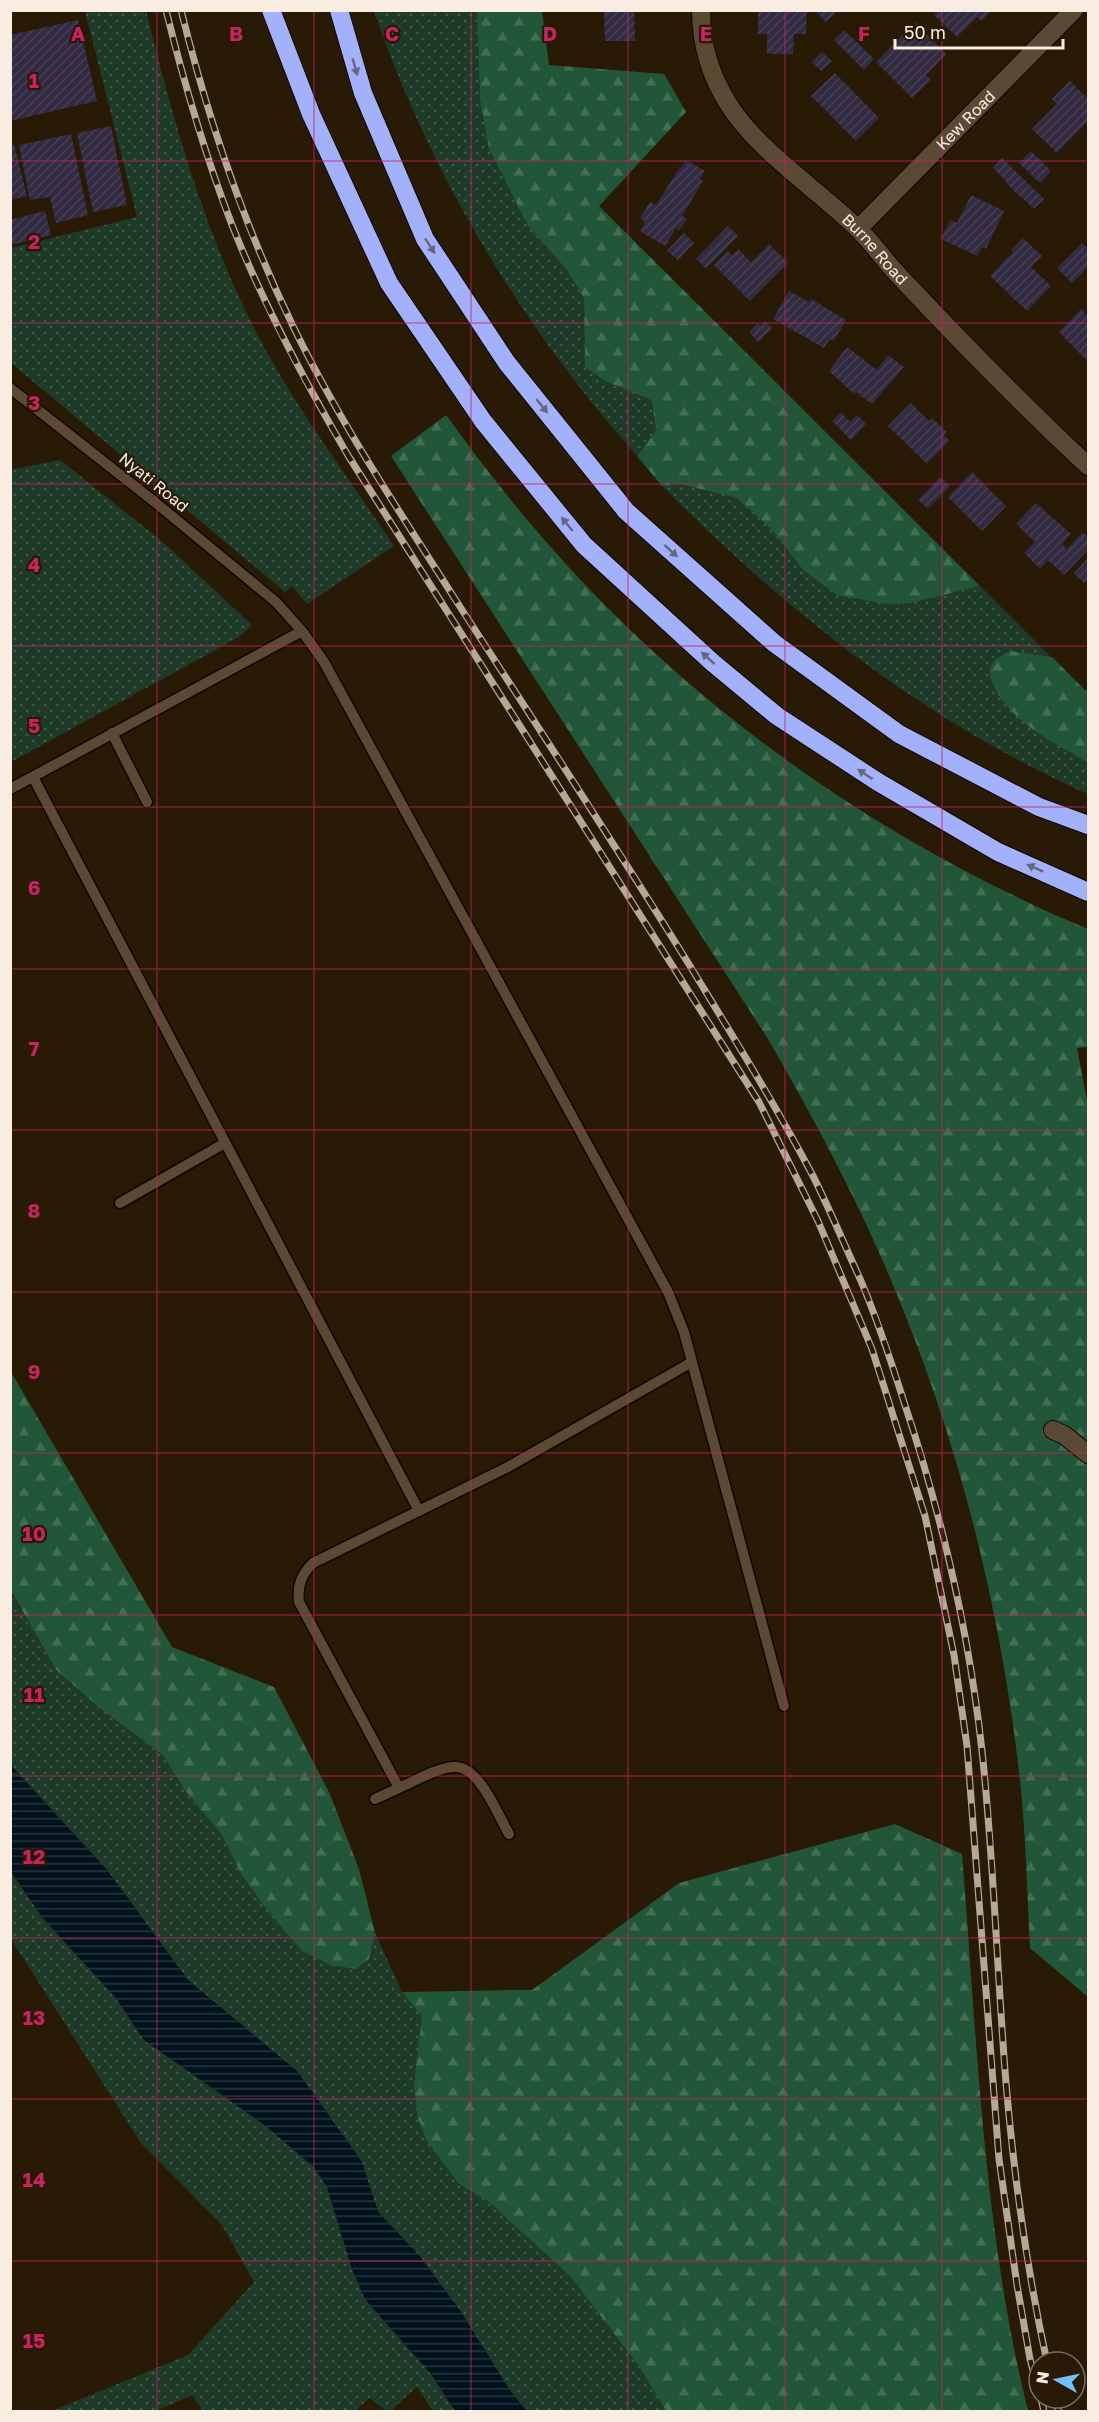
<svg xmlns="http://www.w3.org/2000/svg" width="1099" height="2422" viewBox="0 0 1099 2422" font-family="'Golos Text',sans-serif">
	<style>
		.grass { fill: url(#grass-dots) }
		.forest { fill: url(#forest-firs) }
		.water { fill: url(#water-rules) }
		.building { fill: url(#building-hatch) }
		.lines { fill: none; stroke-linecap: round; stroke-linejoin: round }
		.lane-casing { stroke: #110500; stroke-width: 13 }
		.street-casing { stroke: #110500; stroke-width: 20 }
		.highway-casing { stroke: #110500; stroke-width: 20 }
		.lane { stroke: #5b4933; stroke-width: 10 }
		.street { stroke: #5b4933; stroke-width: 18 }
		.highway { stroke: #a3b1fb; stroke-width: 18 }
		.rail-casing { stroke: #b4a898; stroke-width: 7 }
		.rail { stroke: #291a05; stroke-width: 4.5; stroke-dasharray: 14; stroke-linecap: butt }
		.oneway { fill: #666680 }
		.grid { fill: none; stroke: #c52362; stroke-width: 1.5; stroke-opacity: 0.55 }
		.labels { text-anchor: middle; stroke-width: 4.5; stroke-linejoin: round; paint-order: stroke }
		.street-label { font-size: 16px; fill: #f8ede0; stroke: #291a05 }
		.grid-label { font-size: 20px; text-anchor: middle; font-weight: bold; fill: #c52362; stroke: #291a05; stroke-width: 4.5; stroke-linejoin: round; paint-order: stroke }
	</style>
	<defs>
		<pattern id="grass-dots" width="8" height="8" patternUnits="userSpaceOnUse" patternTransform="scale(1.5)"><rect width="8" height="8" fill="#1e3b29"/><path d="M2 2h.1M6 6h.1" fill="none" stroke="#3f5848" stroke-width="1.8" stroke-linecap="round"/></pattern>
		<pattern id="forest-firs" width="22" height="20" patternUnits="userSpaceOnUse" patternTransform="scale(1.5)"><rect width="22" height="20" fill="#215738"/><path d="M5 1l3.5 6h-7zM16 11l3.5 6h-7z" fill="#426f54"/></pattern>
		<pattern id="water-rules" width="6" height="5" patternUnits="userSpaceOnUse" patternTransform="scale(1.5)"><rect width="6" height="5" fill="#02121c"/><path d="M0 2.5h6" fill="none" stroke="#28353d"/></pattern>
		<pattern id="building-hatch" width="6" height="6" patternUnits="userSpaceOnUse" patternTransform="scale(1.5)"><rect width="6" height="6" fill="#322b42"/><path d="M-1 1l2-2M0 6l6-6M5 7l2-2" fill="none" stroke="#464054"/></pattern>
	</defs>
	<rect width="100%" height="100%" fill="#291a05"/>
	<path class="grass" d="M85,11H146C173,120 203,227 254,328C294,406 346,474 394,546L307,604L292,586L285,592L11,363V248L137,217Z
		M374,11H477L480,99L528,226L567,270L584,298L585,367L605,381L652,400L656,431L637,456C522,327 430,174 374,11Z
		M60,460L164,543L252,625L239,637L11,762V470Z
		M680,484L737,498L773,531L803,570L887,604L911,603L980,586L1051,657L1010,651L1023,721L1088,763V794C926,722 786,611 662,486Z
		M10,1591L56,1670L101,1709L163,1755L184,1789L222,1835L240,1872L369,1959L375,1933L402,1992L423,2016L414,2084L459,2184L489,2202L571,2277L638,2365L666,2411H527L511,2392L459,2309L419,2255L378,2212L362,2162L298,2072L188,1980L107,1870L11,1765Z
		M10,1871L42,1917L115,1997L144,2040L263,2124L313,2166L327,2187L352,2269L365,2299L431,2374L455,2411H433L417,2387L390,2411H386L370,2398L354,2411H203L192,2395L156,2411H52L188,2355L254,2282L222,2225L141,2143L11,1939Z"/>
	<path class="forest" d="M477,11H542L549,65L664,74L686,112L599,206L980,586L911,603L887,604L837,595L803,570L773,531L737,498L680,484L662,486L637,456L656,431L652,400L605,381L585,367L584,298L567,270L528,226L489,148L480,99Z
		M446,415C473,452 500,488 530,523C679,700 875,840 1088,929V1047L1077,1048L1088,1106V1997L1030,1948C1027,1892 1026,1835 1020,1780C1000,1598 952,1415 877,1248C845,1176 807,1107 768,1039L391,456Z
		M1010,651L1052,657L1085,690L1088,691V763C1055,742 1008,722 993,683C990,676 988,668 994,661C998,657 1005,654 1010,651Z
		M11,1372L172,1647L274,1687L329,1792L359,1869L375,1933L369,1959L356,1969L331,1965L302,1951L262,1903L240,1872L222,1835L184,1789L163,1755L101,1709L56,1670L11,1591Z
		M895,1824L962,1854C977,2040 983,2229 1028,2411H666L638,2365L571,2277L489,2202L459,2184L427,2141L418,2118L414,2084L422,2016L402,1992L532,1990L679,1883Z"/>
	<path class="water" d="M10,1765L107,1870L188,1980L298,2072L362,2162L378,2212L419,2255L459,2309L511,2392L527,2411H455L431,2374L365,2299L352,2269L327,2187L313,2166L263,2124L144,2040L115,1997L42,1917L11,1871Z"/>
	<path class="building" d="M604,10H634L635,41H605Z
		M758,10H807L806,34H794L793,54H767V34H758Z
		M817,10H835L836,12L826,22L816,12Z
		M938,10H992L982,21L977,17L957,37L934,15Z
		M78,20L97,101L10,121V35Z
		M915,22L946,54L926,75L931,80L912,98L876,62Z
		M844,30L874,59L864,70L834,40Z
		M822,52L832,61L821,71L812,62Z
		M835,73L879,118L856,141L811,96Z
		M1070,81L1088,99V121L1057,153L1032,129L1057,104L1052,99Z
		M111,126L127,205L93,212L77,133Z
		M71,134L88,215L56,223L50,197L30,200L19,145Z
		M14,144L27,196L10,200V145Z
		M1031,151L1051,171L1040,183L1019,163Z
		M1002,158L1044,199L1034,209L1006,183L1007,182L993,168Z
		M686,160L705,171L700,179L703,181L682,216L687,219L679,230L676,228L665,246L640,231L645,222L640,218L650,202L656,205L680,167L681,168Z
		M971,195L1004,211L986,249L982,247L977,256L941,239L950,220L957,223Z
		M45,211L51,235L10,245V220Z
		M728,226L738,236L706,268L696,259Z
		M684,233L694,243L678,260L667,251Z
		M1023,238L1042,256L1031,267L1051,286L1027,311L990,276L1013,252L1011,250Z
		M1082,243L1088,249V267L1072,283L1057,268Z
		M769,244L788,263L750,301L714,265L728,251L732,256L738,249L751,262Z
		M789,291L809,302L811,299L846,320L834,341L830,339L824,348L773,319Z
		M1081,309L1088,316V362L1059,332Z
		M765,321L772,328L758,342L749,332L758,323L760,326Z
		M847,347L877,370L888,355L904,367L872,404L856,392L854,394L829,371Z
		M911,403L929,421L932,418L947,432L944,435L949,441L927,464L888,426Z
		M841,412L850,422L857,415L866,424L851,440L832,421Z
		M972,472L1006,506L982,531L948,497Z
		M940,477L950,486L928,509L918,500Z
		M1036,503L1071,534L1062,544L1067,549L1083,532L1088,538V550L1064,575L1048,560L1040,569L1024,553L1035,542L1016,524Z
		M1088,558V579L1084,583L1074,573Z"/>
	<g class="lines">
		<defs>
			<path id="lane" d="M10,388L156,503L276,602L302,631L324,662L668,1292L684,1332L784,1706
				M112,733L147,802
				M33,777L419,1511
				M10,789L302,631
				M120,1203L225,1143
				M375,1799L399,1788
				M509,1834C498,1815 480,1768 456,1767C440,1766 413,1782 399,1788L299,1602C297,1586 301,1575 313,1563L508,1467L692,1362"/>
			<g id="street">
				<path id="s1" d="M701,10C701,44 711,77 729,105C757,150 818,190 857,228C873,243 886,263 902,279C962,343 1024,406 1088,466"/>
				<path id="s2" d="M858,229L1074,10"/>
				<path d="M1053,1430L1064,1435L1088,1454"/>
			</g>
			<path id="highway" d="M271,10L311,114L389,283L483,421L584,545L713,663L777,716L878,782L998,852L1088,892
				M339,10L363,93L425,239L507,363L626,511L774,643L899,734L1039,807L1088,825"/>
		</defs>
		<use href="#lane" class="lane-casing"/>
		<use href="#street" class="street-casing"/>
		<use href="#highway" class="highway-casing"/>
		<use href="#lane" class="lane"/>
		<use href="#street" class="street"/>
		<use href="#highway" class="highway"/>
		<defs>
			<path id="rail" d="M166,10C184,83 205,155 232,225C264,306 305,382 349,457L759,1102L818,1221L872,1349L925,1516L954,1655L967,1746L999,2159L1017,2285L1030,2359L1039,2392
				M181,10C208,119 243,223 292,324C338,420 398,509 455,599C534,721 614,843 690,966C732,1035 775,1104 813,1176C830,1210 845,1246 861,1281C878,1321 891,1361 904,1402C942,1516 969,1632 982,1751C994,1862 997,1973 1006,2083C1014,2177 1027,2270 1047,2362
				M1041,2398L1044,2412
				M1055,2398L1059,2412"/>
		</defs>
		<use href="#rail" class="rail-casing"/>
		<use href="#rail" class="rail"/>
	</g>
	<defs><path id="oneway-solid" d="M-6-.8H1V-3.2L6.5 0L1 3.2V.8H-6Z" transform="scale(1.5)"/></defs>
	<g class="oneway">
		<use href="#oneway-solid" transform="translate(355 67) rotate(74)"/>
		<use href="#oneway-solid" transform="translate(430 246) rotate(57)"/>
		<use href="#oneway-solid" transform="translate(542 406) rotate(51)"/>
		<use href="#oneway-solid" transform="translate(567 524) rotate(-129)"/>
		<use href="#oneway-solid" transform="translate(671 551) rotate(42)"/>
		<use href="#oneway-solid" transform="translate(708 658) rotate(-138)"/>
		<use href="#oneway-solid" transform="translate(865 774) rotate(-147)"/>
		<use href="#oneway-solid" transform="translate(1035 868) rotate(-156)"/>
	</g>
	<path class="grid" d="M157,10V2412M314,10V2412M471,10V2412M628,10V2412M785,10V2412M942,10V2412M10,161H1088M10,323H1088M10,484H1088M10,646H1088M10,807H1088M10,969H1088M10,1130H1088M10,1292H1088M10,1453H1088M10,1615H1088M10,1776H1088M10,1938H1088M10,2099H1088M10,2261H1088"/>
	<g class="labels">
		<g class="street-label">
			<text dy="6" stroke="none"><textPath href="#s2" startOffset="153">Kew Road</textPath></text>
			<text dy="6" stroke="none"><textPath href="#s1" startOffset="306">Burne Road</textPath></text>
			<text transform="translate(154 482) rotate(39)" y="6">Nyati Road</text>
		</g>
	</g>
	<g class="grid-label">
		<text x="78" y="41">A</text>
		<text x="236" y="41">B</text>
		<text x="392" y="41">C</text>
		<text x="550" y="41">D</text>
		<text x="706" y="41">E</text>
		<text x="864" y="41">F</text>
		<text x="34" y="88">1</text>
		<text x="34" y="249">2</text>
		<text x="34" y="410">3</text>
		<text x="34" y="572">4</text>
		<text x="34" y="733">5</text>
		<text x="34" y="895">6</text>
		<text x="34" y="1056">7</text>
		<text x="34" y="1218">8</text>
		<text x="34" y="1379">9</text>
		<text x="34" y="1541">10</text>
		<text x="34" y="1702">11</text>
		<text x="34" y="1864">12</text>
		<text x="34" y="2025">13</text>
		<text x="34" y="2187">14</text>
		<text x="34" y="2348">15</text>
	</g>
	<rect width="1099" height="2422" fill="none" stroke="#f8ede0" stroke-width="24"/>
	<g transform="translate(1057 2380) rotate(279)"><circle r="28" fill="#291a05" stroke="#7c6e5d" stroke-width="1.5"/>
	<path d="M0-4.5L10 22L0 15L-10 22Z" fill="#71c1f5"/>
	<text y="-9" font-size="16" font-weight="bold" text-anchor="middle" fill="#f8ede0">N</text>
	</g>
	<path d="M895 39v9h168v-9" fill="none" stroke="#f8ede0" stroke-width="3"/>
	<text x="904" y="39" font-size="18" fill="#f8ede0" stroke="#291a05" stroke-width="4.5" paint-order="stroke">50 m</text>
</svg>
